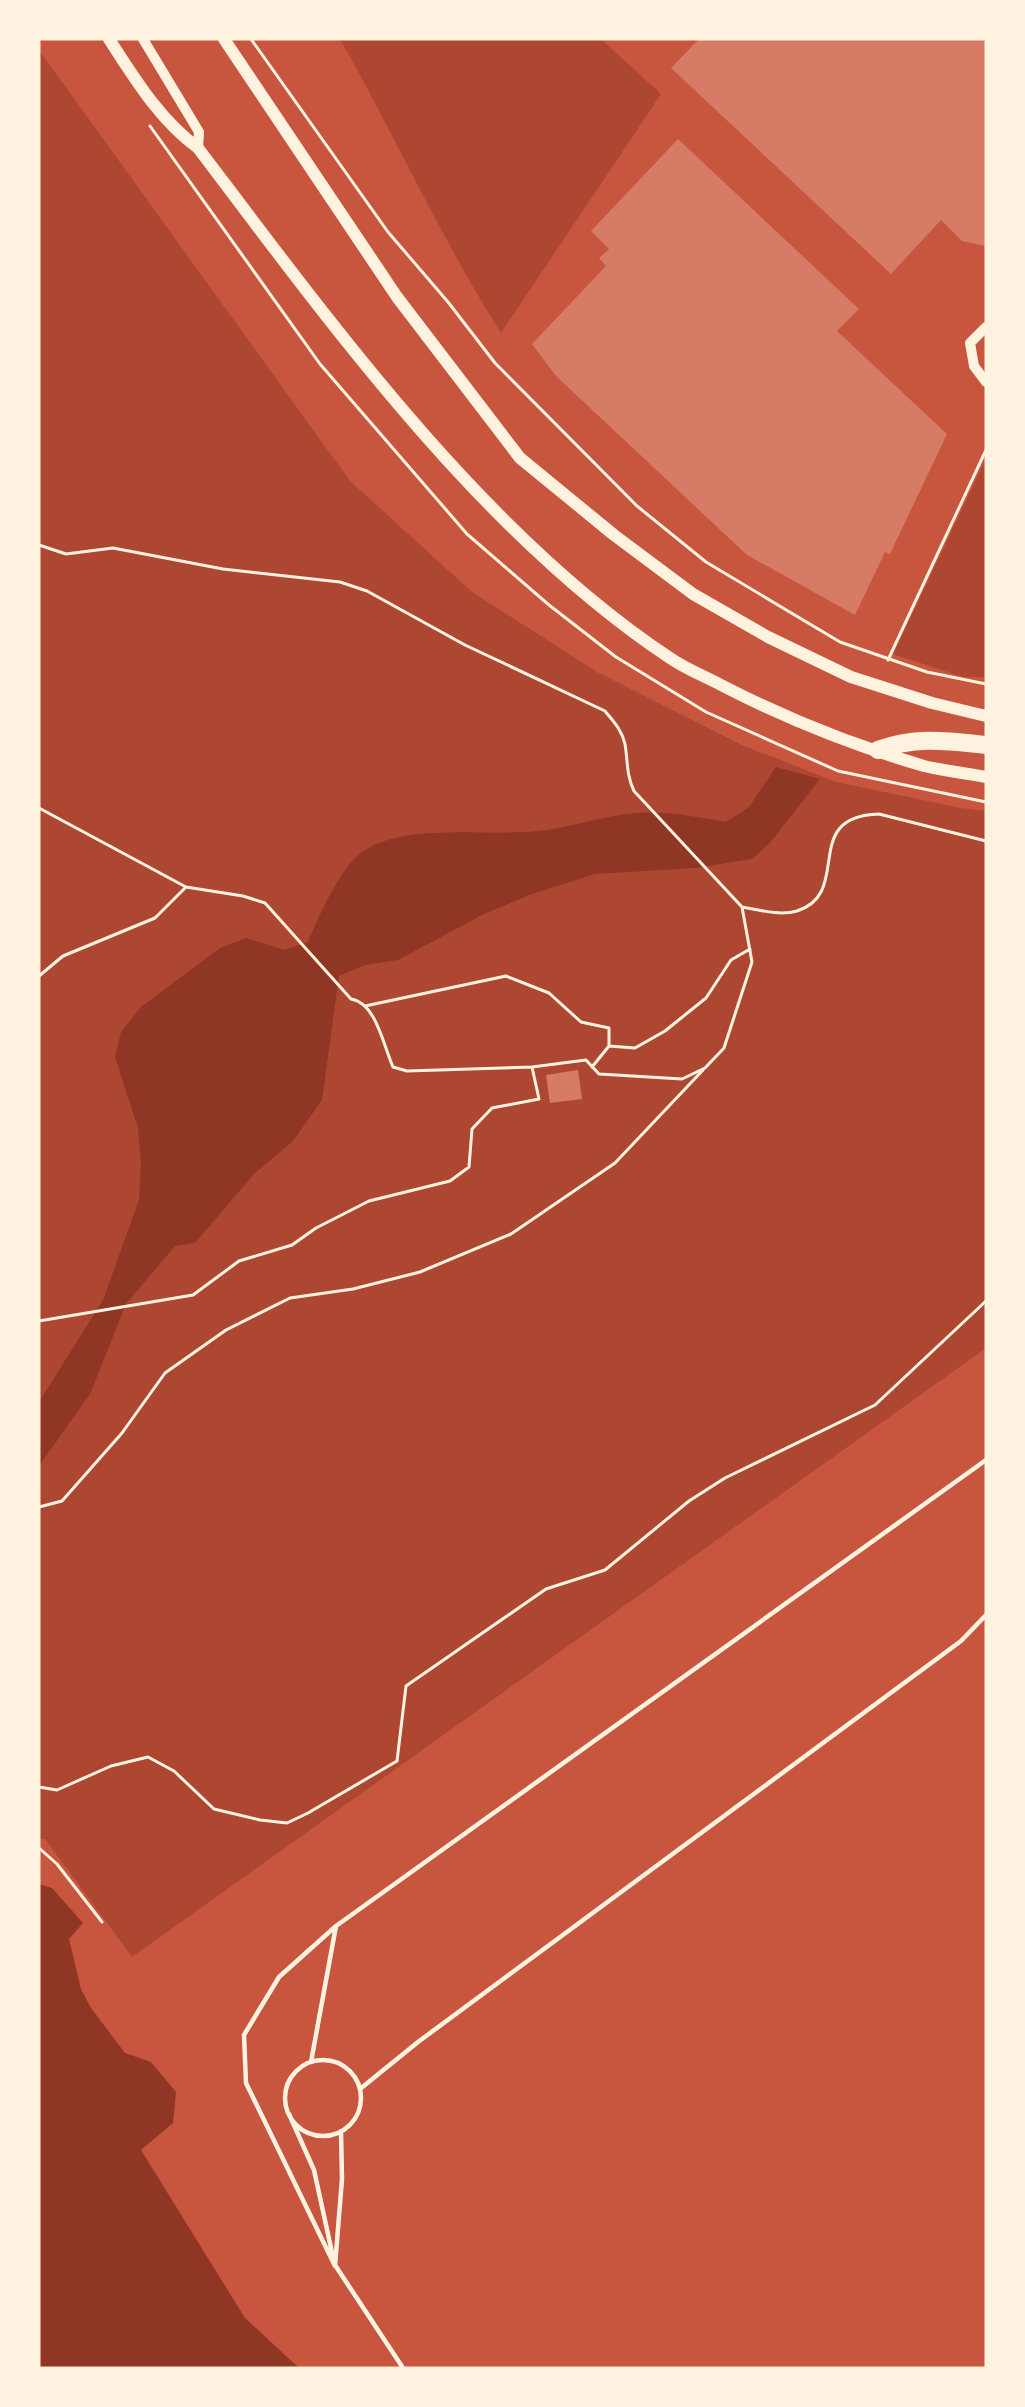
<svg xmlns="http://www.w3.org/2000/svg" width="1025" height="2407" viewBox="0 0 1025 2407" font-family="Commissioner,sans-serif">
	<style>
		.green { fill: #ae4732 }
		.water { fill: #8f3625 }
		.building { fill: #d67c66 }
		.lines { fill: none; stroke-linecap: round; stroke-linejoin: round }
		.path { stroke: #fff3e0; stroke-width: 3 }
		.service { stroke: #fff3e0; stroke-width: 4.5 }
		.tertiary { stroke: #fff3e0; stroke-width: 10 }
		.secondary { stroke: #fff3e0; stroke-width: 12 }
		.motorway { stroke: #fff3e0; stroke-width: 18 }
	</style>
	<rect width="100%" height="100%" fill="#c8553d"/>
	<path class="green" d="M340,39H601L661,94L501,333C441,238 395,136 340,39Z
		M39,50L350,481L472,592L597,672L742,745L836,782L961,808L986,811V1348L132,1957L45,1839H39Z
		M986,459V677H963L893,654Z"/>
	<path class="water" d="M776,767L820,779L770,843L752,859L695,868L595,874L532,894L484,914L398,960L365,965L339,976L322,1100L293,1141L254,1174L195,1243L175,1246L126,1304L90,1394L39,1466V1402L103,1300L139,1200L141,1165L138,1128L115,1057L121,1032L141,1007L220,948L246,938L285,950L308,942C318,918 337,876 355,858C393,820 487,837 537,831C570,828 602,816 635,813C666,811 696,817 726,822L749,807Z
		M39,1884L52,1888L83,1923L69,1939L81,1989L91,2008L125,2053L151,2062L176,2092L173,2123L141,2150L245,2318L299,2368H39Z"/>
	<path class="building" d="M699,39H986V246L962,241L941,220L891,274L671,68Z
		M678,139L859,309L837,331L947,434L890,554L885,552L855,615L747,555L556,376L532,344L606,266L599,258L609,249L591,231Z
		M578,1070L582,1099L550,1103L546,1075Z"/>
	<g class="lines">
		<path class="path" d="M251,39L388,232L448,302L495,363L637,506L706,562L840,642L927,672L986,684
			M150,126L320,364L467,534L549,605L616,657L706,712L838,771L986,802
			M39,545L66,554L113,548L223,569L340,582L367,591L465,645L605,711C613,721 622,730 625,744C628,761 626,774 634,791L742,907L752,962L724,1048L705,1068L682,1079L599,1074L586,1060L532,1067L407,1071L393,1067C383,1044 376,1003 351,999L265,903L243,896L186,887L39,808
			M888,660L986,450
			M742,907C759,910 780,916 797,911C854,893 799,816 879,814L986,841
			M39,976L63,956L155,918L186,887
			M365,1006L506,976L549,993L581,1022L609,1028V1046L592,1067
			M609,1046L635,1048L665,1031L706,998L731,960L750,949
			M39,1321L193,1295L239,1261L292,1245L316,1228L369,1201L450,1181L469,1167L472,1129L492,1108L539,1099L532,1067
			M39,1507L62,1501L122,1433L165,1373L226,1330L290,1298L353,1289L420,1272L511,1234L615,1163L703,1070
			M39,1787L57,1790L111,1766L148,1757L174,1771L214,1809L260,1820L287,1823L308,1813L397,1761L406,1686L546,1589L605,1570L689,1501L725,1478L875,1405L986,1301
			M39,1848L57,1864L102,1922"/>
		<path class="service" d="M285 2098a38 38 0 1 1 76 0a38 38 0 1 1-76 0Z
			M311,2062L336,1926
			M360,2089L418,2042L961,1641L986,1615
			M289,2114L314,2170L333,2257
			M341,2131L342,2179L335,2266L246,2083L244,2035L279,1977L336,1926L986,1460
			M335,2265L403,2368"/>
		<path class="tertiary" d="M143,39L199,132L198,148
			M986,327L970,343L974,366L986,382"/>
		<path class="secondary" d="M109,39C135,79 159,119 198,148C332,325 483,534 670,658C686,669 704,676 721,685C785,718 855,746 924,766C944,771 966,773 986,777
			M224,39L397,297L520,458L614,535L693,594L768,637L851,677L932,703L986,716"/>
		<path class="motorway" d="M878,750C915,736 948,741 986,745"/>
	</g>
	<rect width="1025" height="2407" fill="none" stroke="#fff3e0" stroke-width="81"/>
</svg>
